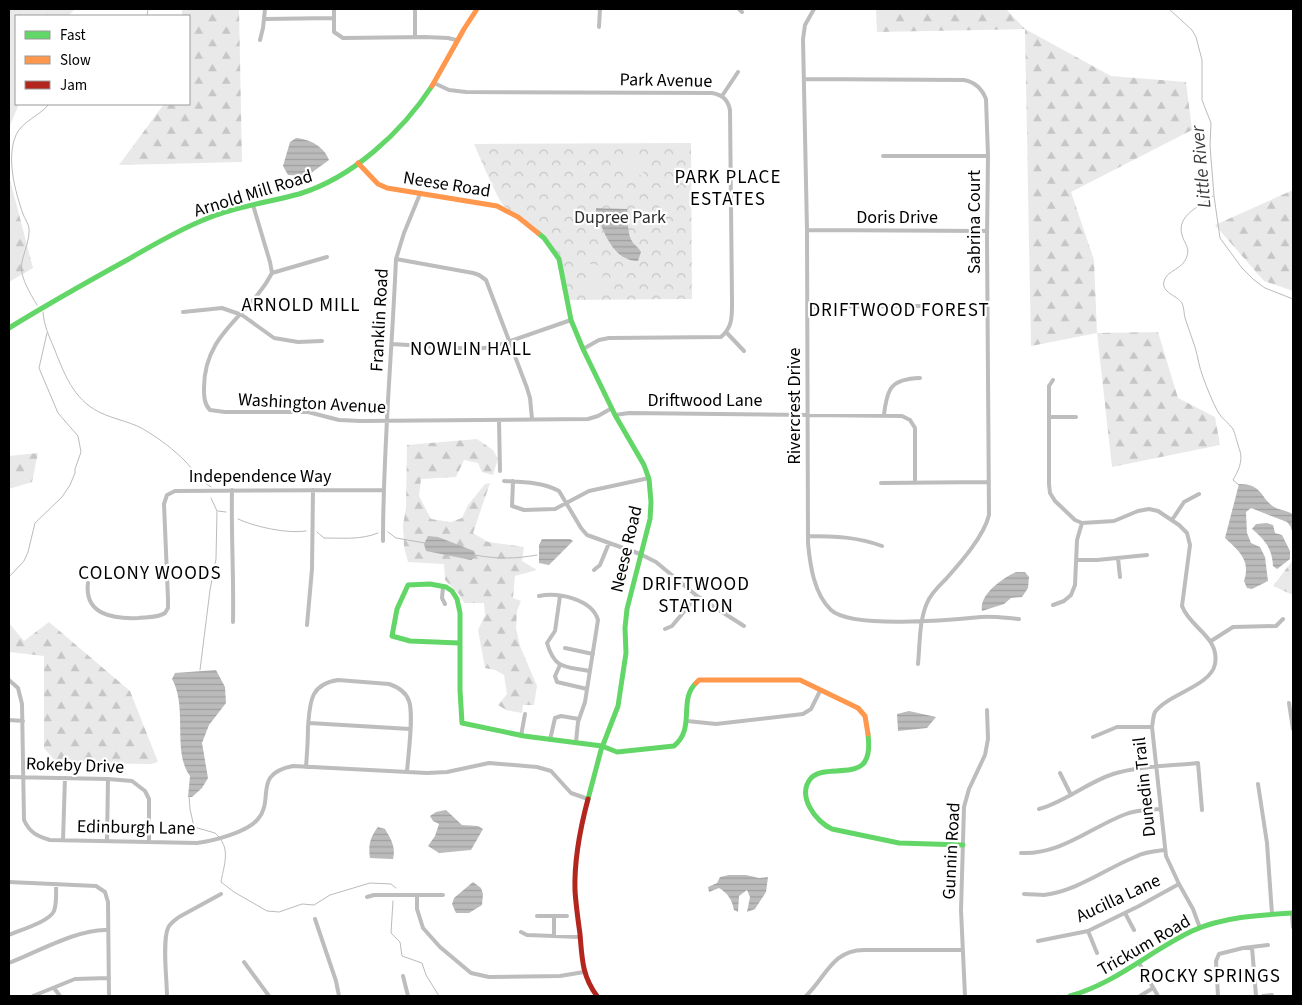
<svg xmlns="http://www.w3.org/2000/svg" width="1302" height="1005" viewBox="0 0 1302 1005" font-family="'Source Sans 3',sans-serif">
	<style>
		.forest { fill: url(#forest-firs) }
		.park { fill: url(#park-crowns) }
		.pitch { fill: #e9e9e9 }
		.water { fill: url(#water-rules) }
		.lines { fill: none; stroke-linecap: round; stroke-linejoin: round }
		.stream { stroke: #bbb; stroke-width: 1 }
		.street { stroke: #bdbdbd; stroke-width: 4 }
		.fast { stroke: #63d668; stroke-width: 5 }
		.slow { stroke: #ff974d; stroke-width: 5 }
		.jam { stroke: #b3261e; stroke-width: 5 }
		.labels { text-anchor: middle; stroke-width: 4.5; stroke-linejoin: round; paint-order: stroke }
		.street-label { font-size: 18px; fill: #000; stroke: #fff }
		.park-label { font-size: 18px; fill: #2e2e2e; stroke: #fff }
		.water-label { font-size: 19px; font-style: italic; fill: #3f3f3f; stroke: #fff }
		.neighbourhood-label { font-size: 19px; letter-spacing: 1px; fill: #000; stroke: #fff }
	</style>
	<defs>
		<pattern id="forest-firs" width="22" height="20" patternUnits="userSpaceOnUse" patternTransform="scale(1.25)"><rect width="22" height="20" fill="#e9e9e9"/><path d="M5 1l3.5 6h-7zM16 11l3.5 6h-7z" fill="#c6c6c6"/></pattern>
		<pattern id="park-crowns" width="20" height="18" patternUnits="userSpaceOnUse" patternTransform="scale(1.25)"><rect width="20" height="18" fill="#e9e9e9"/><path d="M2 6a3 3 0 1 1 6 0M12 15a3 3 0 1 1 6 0" fill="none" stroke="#c6c6c6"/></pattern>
		<pattern id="water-rules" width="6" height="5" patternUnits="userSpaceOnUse" patternTransform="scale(1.25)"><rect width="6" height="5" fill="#bbb"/><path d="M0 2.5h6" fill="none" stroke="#9f9f9f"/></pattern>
	</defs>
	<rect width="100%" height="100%" fill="#fff"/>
	<path class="forest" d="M9,9H75L68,16H16V104H19L9,128Z
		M182,9H239L242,162L119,165L164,104H189V16H182Z
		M876,9H1006L1025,29L1111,76L1186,82L1192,130L1071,192L1094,260L1097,333L1158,332L1178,398L1215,417L1220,445L1112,467L1097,333L1031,346L1025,29L877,32Z
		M9,176L33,268L9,282Z
		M1293,190V291L1264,281L1215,225Z
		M477,439L493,450L498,459L493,475L482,472L478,463L464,460L456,477L421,479L419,496L431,519L451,522L462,518L468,505L485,484L490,483L473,533L488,542L524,547L522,561L537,570L515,576L513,598L521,601L517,611L516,628L520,646L537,686L534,705H523L522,713L506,710L498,705L507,694L504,675L495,670L485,668L478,630L485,615L484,603H464L459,594L445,580L444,564L408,562L404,547L403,525L406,508L407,445Z
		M38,453L32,482L9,489V456Z
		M1293,560V595L1273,586Z
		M49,622L130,691L158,762L151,764L57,763L44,748V656L9,652V623L24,641Z"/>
	<path class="park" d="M691,143L692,299L569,300C561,261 561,246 527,221C520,215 511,212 504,206C498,201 479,155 474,144Z"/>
	<path class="pitch" d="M627,148L650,159L642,176L619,164Z
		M589,264L604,266L600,295L586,294Z"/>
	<path class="water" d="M296,138C309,139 324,146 329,160L307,176L288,175L283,166L290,142Z
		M596,208L627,209C629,220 626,233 633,243C636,246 639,248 641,252L638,261C613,261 604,232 596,213Z
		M1239,484C1263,484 1260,498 1274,507C1280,510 1287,511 1293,514V536L1291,527L1287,522L1251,508L1246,512L1247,533L1251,543L1260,547L1265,557L1268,581L1252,589L1247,588L1244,581C1251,560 1239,551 1225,538Z
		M1267,523L1273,525L1275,533L1282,535L1290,551V559L1277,569L1273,566C1272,548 1265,540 1252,529L1256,524Z
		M428,536L438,537L474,551L475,557L471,560L426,551L424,544Z
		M542,539H570L573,541L549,565L539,563V545Z
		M1016,572H1025L1029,577L1028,588L1022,597L1011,598L1004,604L982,611C979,594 1003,578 1016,572Z
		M216,670L225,687L226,703L209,725L202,743L208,778L202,788L192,797H188L190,776C172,752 188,707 172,679L175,673Z
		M909,711L936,717L927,728L898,731L897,714Z
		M446,810L462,825L478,826L483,829L471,850L439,853L428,846L435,836L439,824L433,821L430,816L436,812Z
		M378,827L385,829C391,839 396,847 393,859L370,858C368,846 370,837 378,827Z
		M729,875H746L759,878L768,877L766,892L755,909L747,912L750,897L747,890L739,896L738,912L734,910C732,900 728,893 719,888L709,892L708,887L717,883L720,877Z
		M473,882L481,888L483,894L482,905L469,913H456L452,904L454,898Z"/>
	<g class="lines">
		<path class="stream" d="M1169,9L1192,30L1196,37L1202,60V100L1211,123L1210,146L1214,196L1220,238L1242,268L1254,280L1265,288L1293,299
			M147,16L148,9
			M1213,196C1201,206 1176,215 1182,235C1184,243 1190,247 1187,256C1184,269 1167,270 1164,281C1161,293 1177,295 1182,303C1184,308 1184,313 1185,318C1188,328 1192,337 1195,347C1198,357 1199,367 1203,377C1207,388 1212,401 1218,412C1222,419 1229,423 1233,429C1235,433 1238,446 1240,451C1243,462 1238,471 1233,480L1239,485
			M37,305C30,293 19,276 22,262C24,252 30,239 29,228C28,223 25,219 23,214C15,191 6,158 16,135C22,121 40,116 49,104
			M43,312C44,326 49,336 54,348C64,373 73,399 99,412C115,420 134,422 148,432C161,440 174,450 184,460C194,470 199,480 211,487
			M218,511L226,512
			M238,519C255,527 288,534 306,531
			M317,532L324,538C343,538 361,540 378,533
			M388,532L396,538L425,543
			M475,555C495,559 516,559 537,555
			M9,577L24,561L28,552L35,523L62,497L70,485L75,473V469L81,452L78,436L58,413L39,368L47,333
			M200,670L210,590L216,559L217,511L211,498
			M189,796L190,809L194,827L215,833L219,837
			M221,840C230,852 223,869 221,882L234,892L267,911L279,912L302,904L314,905L330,895L370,883L391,884L396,888
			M393,901L391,933L400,942L402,956L422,963L426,975L439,996"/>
		<path class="street" d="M334,9V32L343,38L425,37L448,38L456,40
			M415,9V37
			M739,9L742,12
			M814,9L805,25L803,39L807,230L808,543C810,565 814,594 831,610C851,629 951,620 981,617C993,616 1006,618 1019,619
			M265,19L333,18
			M599,27L600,9
			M260,40L263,28L265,9
			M805,79L964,80C975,82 982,89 986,99L988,156L987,238L989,515C984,536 961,562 946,579C939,586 931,593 927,603C919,621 920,644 918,664
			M434,83L449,90L466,92L712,93C723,95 728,100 730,110L732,300C732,315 733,327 721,337L609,338L599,340L583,349
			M722,96L738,72
			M883,156H988
			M253,205L270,262L272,273C250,316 204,332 204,388C204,396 204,404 210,410L225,412H308L339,420L361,421L588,419L598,416L612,408
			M807,230L987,231
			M396,259L473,273L479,275L486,280L527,388L530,398L532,419
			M272,273L327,257
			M807,307L922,306
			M183,312L222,308L242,315L274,338L298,342L322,341
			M726,332L744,351
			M392,344L474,349L493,347L571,320
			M1053,380L1049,386V484L1050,493L1055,501L1075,520L1082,523L1114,521L1138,511L1149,509L1158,511L1179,525L1187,533L1190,545L1182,606C1190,628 1220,637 1215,664C1211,686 1168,694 1155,712C1153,716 1153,722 1152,727L1166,856L1179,884L1193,909L1200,928
			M615,415L629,413L902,416L910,420L915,428V482
			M884,415C887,388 891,379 920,378
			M1049,417H1076
			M499,420L500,471
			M504,481C522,482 543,482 559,491L581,528L587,535L640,554L656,562L697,596L744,626
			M513,481L512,506L524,510L555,509L589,491L649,478
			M881,483L989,482
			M232,490C231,534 234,578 233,622
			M1172,520L1184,502L1199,494
			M808,536C834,536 858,537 882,546
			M383,541C383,447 392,353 396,259L404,233L420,194
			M1118,558L1120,577
			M1076,560H1097L1147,555
			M594,570L600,565L609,543
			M88,583C84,615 114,619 138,618C147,617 158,618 165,613L168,608V599L164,504L167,495L175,491L383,490
			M443,587L442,598L445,604
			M539,596C558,592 592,599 598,620L585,702L578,722L576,742
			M560,596L555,631L547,643C555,670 565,666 589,671
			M1053,605L1064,601L1071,595L1075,585L1077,540L1082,523
			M307,625L312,569L313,490
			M665,629L672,626L697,596
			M1211,641L1233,627L1276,626L1283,619
			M565,648L593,654
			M560,665L555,676L557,682L587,689
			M9,680L18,688L22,704L24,820C30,833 37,836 50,840L197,843C213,841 248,832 258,819C275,799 252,774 293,766L427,773L447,772L489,763L537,767L551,771L571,793L588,799
			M1289,703L1293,729
			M9,720L23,721
			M687,721L716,724L803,714L811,709L820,691
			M309,723L410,729
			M521,736L525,714
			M1093,737L1117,727H1152
			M550,740L555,718L561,716L579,719
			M306,767C307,754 308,741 308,727C310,704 309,684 338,680L389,684C398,687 406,692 409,701C414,715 408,756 407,772
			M1060,773L1071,795
			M9,777L108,779L132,781L145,791L149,799V842
			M1258,784L1267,843L1272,914
			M1039,809C1065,802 1086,783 1113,774C1138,766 1171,766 1198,763L1202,810
			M63,840L65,778
			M107,841L108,779
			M1021,853C1061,855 1091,827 1126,814C1136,810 1149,810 1160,809
			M9,882L96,886L105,892L108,902L109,996
			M1024,894C1031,894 1038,895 1044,895C1077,891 1105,869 1135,857C1144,852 1155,851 1165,850
			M417,895V909L423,928L440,947L471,973L489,977L560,976L584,972
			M367,897L374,895H443
			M1125,913L1134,930
			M1292,913L1293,927
			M537,916H567
			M554,916V935
			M315,919L336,981L339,996
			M1088,931L1097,953
			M521,932L527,935L580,937
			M9,935C20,930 49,922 54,911C57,903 56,892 56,884
			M1038,941L1088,931L1139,906L1179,884
			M1252,947L1256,996
			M244,962L269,996
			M9,963C37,952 80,928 108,930
			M1139,963L1158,996
			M403,976L408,996
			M54,988L60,996
			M33,996L75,979L109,978
			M167,996C167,980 162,942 168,928C170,923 175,920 179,917L221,894
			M806,996C826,977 832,950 864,950H963
			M965,996L961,910L964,807L969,789L985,755L988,739L987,710
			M1140,996L1153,988
			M1218,996L1216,961L1219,954L1243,948L1268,945
			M1263,996L1272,995"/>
		<path class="fast" d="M538,233L544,238L559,259L571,320L583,349L615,415L644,465L649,479L651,502L650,519L627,609L625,628L626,653L618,706L601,750L588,799
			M9,328C48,304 87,282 127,260C151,246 175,232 201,221C232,207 266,203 299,194C352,178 402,132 432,86
			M459,643L410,641L392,636L397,609L408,585L430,584L446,587L452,591L457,599L460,613V690L462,723L524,736L602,746L617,752L674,746C696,728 678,700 696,683
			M868,734C869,744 870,756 863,764C850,776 822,766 811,778C796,796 816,822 832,829L899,843L963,845
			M1070,996C1118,982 1148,952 1192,931C1223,917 1259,915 1293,913"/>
		<path class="slow" d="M432,86L464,29L477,9
			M358,163L378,184L387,188L497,206L518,217L538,233
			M696,683L699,680H800L858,708L865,716L868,734"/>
		<path class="jam" d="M588,799C580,829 574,861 575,891C576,905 578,920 580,934C582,958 582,976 597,996"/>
	</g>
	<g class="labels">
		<g class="street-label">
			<text transform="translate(666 80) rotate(1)" y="6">Park Avenue</text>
			<text transform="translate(447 184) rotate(9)" y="6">Neese Road</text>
			<text transform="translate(253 193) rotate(-17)" y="6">Arnold Mill Road</text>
			<text x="897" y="223">Doris Drive</text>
			<text transform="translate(974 222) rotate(-90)" y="6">Sabrina Court</text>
			<text transform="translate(379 320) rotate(-87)" y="6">Franklin Road</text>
			<text x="705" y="406">Driftwood Lane</text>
			<text transform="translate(312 403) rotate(3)" y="6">Washington Avenue</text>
			<text transform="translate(794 406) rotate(-90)" y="6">Rivercrest Drive</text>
			<text x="260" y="482">Independence Way</text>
			<text transform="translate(626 549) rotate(-77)" y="6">Neese Road</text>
			<text transform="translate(75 765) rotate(2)" y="6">Rokeby Drive</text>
			<text transform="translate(1144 787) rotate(-96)" y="6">Dunedin Trail</text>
			<text transform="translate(136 827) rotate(1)" y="6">Edinburgh Lane</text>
			<text transform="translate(951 851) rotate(-87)" y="6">Gunnin Road</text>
			<text transform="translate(1118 898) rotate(-25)" y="6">Aucilla Lane</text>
			<text transform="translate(1144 945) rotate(-30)" y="6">Trickum Road</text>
		</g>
		<g class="park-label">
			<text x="620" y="223">Dupree Park</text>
		</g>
		<g class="water-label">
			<text transform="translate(1200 167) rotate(-95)" y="7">Little River</text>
		</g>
		<g class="neighbourhood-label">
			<text x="728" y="183">PARK PLACE<tspan x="728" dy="22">ESTATES</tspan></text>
			<text x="301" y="311">ARNOLD MILL</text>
			<text x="899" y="316">DRIFTWOOD FOREST</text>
			<text x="471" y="355">NOWLIN HALL</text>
			<text x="150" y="579">COLONY WOODS</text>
			<text x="696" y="590">DRIFTWOOD<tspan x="696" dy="22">STATION</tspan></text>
			<text x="1210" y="982">ROCKY SPRINGS</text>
		</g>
	</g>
	<rect width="1302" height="1005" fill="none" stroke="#000000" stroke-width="20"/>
	<rect x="15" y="15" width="175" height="90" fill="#ffffff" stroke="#999999"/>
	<rect x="25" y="31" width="25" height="8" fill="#63d668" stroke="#999999"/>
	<text x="60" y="40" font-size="15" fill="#000000">Fast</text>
	<rect x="25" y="56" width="25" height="8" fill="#ff974d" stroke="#999999"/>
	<text x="60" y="65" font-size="15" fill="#000000">Slow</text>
	<rect x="25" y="81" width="25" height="8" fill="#b3261e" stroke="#999999"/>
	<text x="60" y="90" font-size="15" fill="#000000">Jam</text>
</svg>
